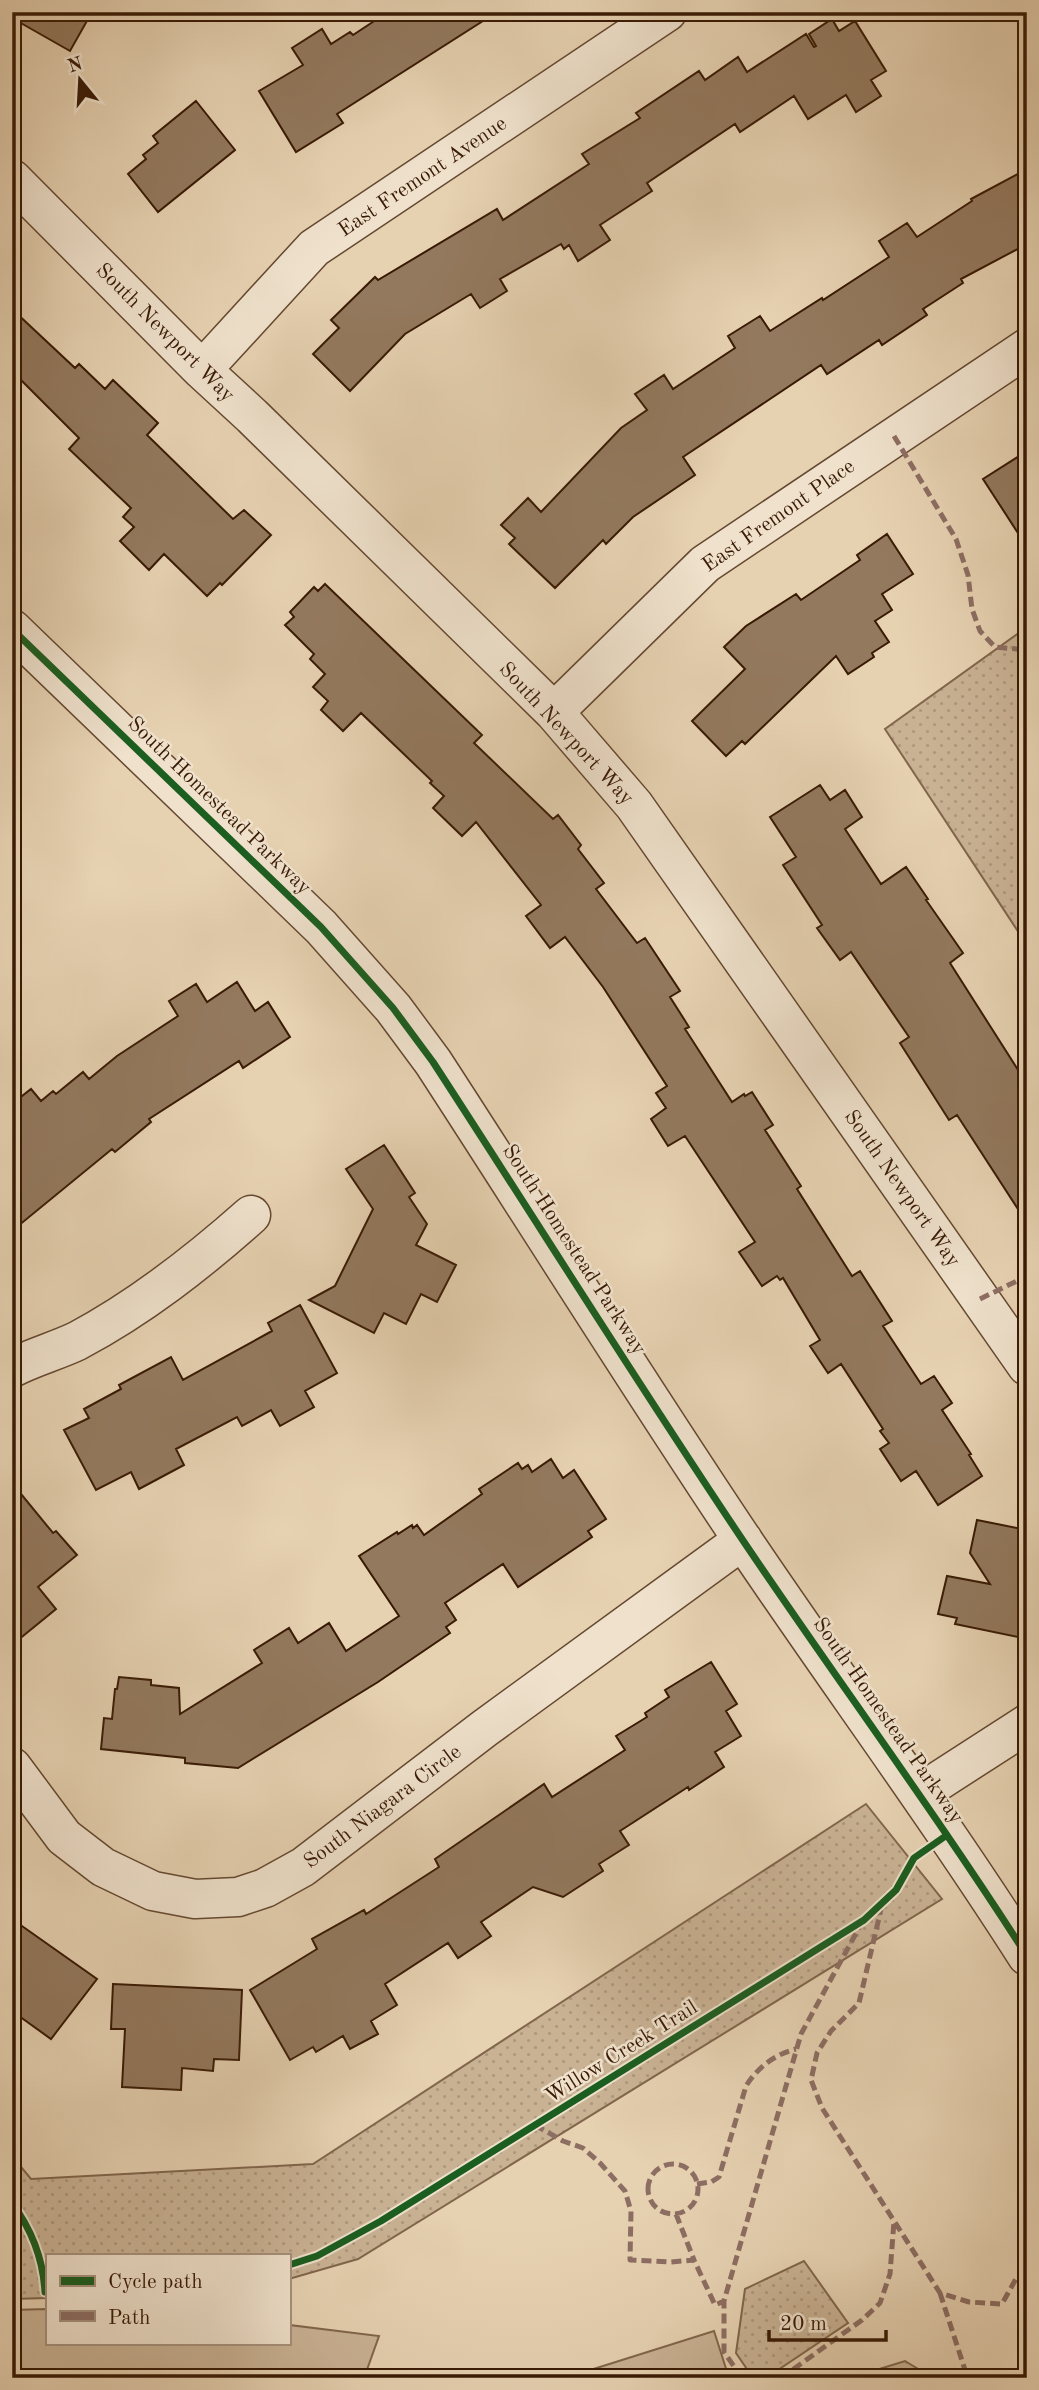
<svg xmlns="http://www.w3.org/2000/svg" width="1039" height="2390" viewBox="0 0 1039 2390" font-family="'Old Standard TT',serif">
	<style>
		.grass { fill: #c9b294; stroke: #81664c; stroke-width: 2 }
		.park { fill: url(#park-dots); stroke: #81664c; stroke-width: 2 }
		.building { fill: #93795e; stroke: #391a05; stroke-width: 2 }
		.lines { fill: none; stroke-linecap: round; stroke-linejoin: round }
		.minor-casing { stroke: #644830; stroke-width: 41 }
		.minor { stroke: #efe1cc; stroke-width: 38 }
		.quiet { stroke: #8d6e63; stroke-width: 5; stroke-dasharray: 10 5; stroke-linecap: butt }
		.cycleway-casing { stroke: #efe1cc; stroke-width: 11 }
		.cycleway { stroke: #1b5e20; stroke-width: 7 }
		.labels { text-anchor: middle; stroke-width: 5; stroke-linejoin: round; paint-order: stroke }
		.street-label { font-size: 21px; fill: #391a05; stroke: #efe1cc }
	</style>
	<defs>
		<pattern id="park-dots" width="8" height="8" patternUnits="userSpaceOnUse" patternTransform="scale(1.75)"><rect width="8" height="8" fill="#c9b294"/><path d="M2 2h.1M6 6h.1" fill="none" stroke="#ad987e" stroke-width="1.8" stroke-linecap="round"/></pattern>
	</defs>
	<rect width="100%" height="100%" fill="#e6d1b1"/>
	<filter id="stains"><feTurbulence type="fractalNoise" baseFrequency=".00286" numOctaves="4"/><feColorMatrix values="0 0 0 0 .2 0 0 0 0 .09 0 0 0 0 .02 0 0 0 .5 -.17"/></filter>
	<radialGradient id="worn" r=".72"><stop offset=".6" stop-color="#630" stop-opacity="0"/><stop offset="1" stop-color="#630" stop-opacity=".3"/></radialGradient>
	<path class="grass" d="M47,2309V2343H289V2325L379,2336L364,2378H12V2310Z
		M714,2331L729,2378H585L584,2372Z"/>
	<path class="park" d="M1027,627V945L885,729Z
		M866,1804L942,1899L358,2259L289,2279V2255H47V2298L12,2299V2156L31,2179L313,2164Z
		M804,2261L848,2323L766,2378H753L736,2353L745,2289Z
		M905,2361L933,2378H850Z"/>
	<path class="building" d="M12,12H92L70,51L12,18Z
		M388,12H497L337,114L343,123L296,152L259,91L303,65L292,48L322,29L331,44L350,32L353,35Z
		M832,19L839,31L855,21L886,71L871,80L881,96L856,112L846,95L808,119L794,96L740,132L735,124L647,183L652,191L600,225L610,240L578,261L569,245L564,249L561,244L500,279L507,291L480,308L471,294L405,334L350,391L313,354L339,328L331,320L375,277L378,280L497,209L503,220L589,164L582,154L640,118L636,113L699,71L705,80L738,57L747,72L806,34L814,47L816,46L809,34Z
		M196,101L235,150L158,212L128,174L146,159L143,155L158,143L153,136Z
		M1027,169V244L961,279L963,283L923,309L927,315L882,345L879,340L827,374L821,365L683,457L695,475L633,517L606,544L603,540L555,588L509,544L515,538L501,525L528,498L541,512L621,428L647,410L635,394L664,375L673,389L735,348L728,336L760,316L770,331L822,298L823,300L889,257L879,241L907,223L917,237L972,201L971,199Z
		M12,309L75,368L79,364L105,389L113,380L158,423L147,435L233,519L244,510L271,535L222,585L220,583L207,596L164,554L149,570L120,541L134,527L123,517L131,508L69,449L79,438L12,371Z
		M1027,451V547L983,479Z
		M887,534L913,574L882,594L892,610L875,621L889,642L872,653L874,657L848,674L836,656L745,744L742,741L726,756L692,721L745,669L724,647L746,626L796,594L801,600L860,560L857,555Z
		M325,584L482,735L474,743L553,819L558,815L581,845L578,849L604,883L596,889L637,943L645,938L680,991L670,997L689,1027L685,1029L732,1102L744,1094L745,1096L752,1092L773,1125L765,1130L801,1186L797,1189L852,1276L860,1271L892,1321L883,1326L921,1384L934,1376L952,1403L942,1410L971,1454L969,1455L982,1476L938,1505L916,1471L901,1481L880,1449L889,1443L880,1431L883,1429L841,1364L828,1373L810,1346L820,1340L783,1278L780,1280L777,1276L762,1286L739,1252L755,1242L685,1136L668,1146L651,1119L666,1108L656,1093L667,1086L603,987L565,937L550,948L526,916L541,905L476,822L462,836L433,808L444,796L430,783L432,781L361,713L343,731L321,710L328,701L313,687L325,674L310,659L314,654L285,625L294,617L290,612L314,587L318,591Z
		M820,785L830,800L845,790L862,817L845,829L881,884L906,867L928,899L926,900L963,953L950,963L1027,1084V1223L957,1115L949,1120L900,1043L909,1037L851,952L840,960L817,928L822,925L783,865L796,857L770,817Z
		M237,982L255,1011L268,1002L290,1037L243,1068L239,1061L149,1119L151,1122L115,1152L112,1149L12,1231V1104L31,1089L41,1101L53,1091L56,1094L83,1072L89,1079L117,1056L178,1016L169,1001L196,984L207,1002Z
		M384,1145L415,1193L409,1197L427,1224L416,1245L456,1265L437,1302L421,1294L406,1324L384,1313L374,1333L309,1300L335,1286L373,1209L346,1169Z
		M300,1305L337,1373L305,1391L314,1407L280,1426L271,1410L242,1426L237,1417L176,1449L184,1465L139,1489L131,1472L96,1490L64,1430L89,1418L84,1409L121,1389L119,1385L171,1357L183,1380L272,1331L268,1323Z
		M551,1459L563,1478L574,1470L606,1519L588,1531L592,1537L518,1587L503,1564L445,1603L456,1620L446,1627L450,1633L378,1682L238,1768L185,1763V1758L101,1749L104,1718L112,1719L115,1689H117L119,1677L151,1680V1685L179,1688L180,1714L262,1663L254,1650L289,1628L298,1643L329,1623L346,1651L399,1616L359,1556L397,1532L398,1534L412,1525L413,1528L417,1525L424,1535L482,1494L479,1489L518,1463L522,1469L528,1465L532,1472Z
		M12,1483L53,1533L56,1531L77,1555L38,1587L56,1609L12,1645Z
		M977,1520L1027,1530V1640L1020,1629L1018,1637L955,1624L957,1618L938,1614L947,1576L990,1584L970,1553Z
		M711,1662L737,1704L726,1711L741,1736L715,1752L724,1767L689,1790L688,1787L620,1831L629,1845L599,1864L603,1871L563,1897L533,1887L481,1922L491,1936L458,1958L448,1943L385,1984L397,2005L371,2021L378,2034L350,2049L343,2036L316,2052L313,2047L290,2060L250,1990L317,1949L312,1939L364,1910L366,1914L439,1867L435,1859L544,1784L552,1797L625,1750L616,1736L647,1717L645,1713L669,1697L665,1690Z
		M12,1919L97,1979L51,2039L12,2011Z
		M113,1984L242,1990L239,2060L214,2059L213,2071L182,2068L181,2090L122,2087L125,2029H111Z"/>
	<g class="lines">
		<defs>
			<path id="minor" d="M12,179L202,370L252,416L554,712L634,805L1027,1366
				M202,370L314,248L667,12
				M12,629L321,927L393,1008L433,1062C537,1222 638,1384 744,1542C837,1680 937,1815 1027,1956
				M554,712L705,564L1027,348
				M12,1368C33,1357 56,1351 77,1341C141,1307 197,1263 251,1215
				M12,1767L64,1837L103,1867L153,1891L195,1899L238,1897L265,1888L303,1867L485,1728L743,1540
				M920,1793L1027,1724"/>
		</defs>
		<use href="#minor" class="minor-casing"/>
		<use href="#minor" class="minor"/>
		<path class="quiet" d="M894,436L956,539L968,575L972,609L980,631L995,647L1027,650
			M980,1299L1027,1276
			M882,1905L859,2003L831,2031L817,2053L811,2080L822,2108L940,2293L969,2302L1002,2304L1018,2275
			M535,2125L563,2141L583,2148L600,2163L625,2191L631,2211L630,2260L671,2262L694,2260L715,2305L724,2301
			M648 2189a25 25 0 1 1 50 0a25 25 0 1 1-50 0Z
			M697,2184L711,2182L719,2177L746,2086C757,2068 775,2054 796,2049
			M676,2214L694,2260
			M940,2293L965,2370L961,2378
			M742,2378L724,2352V2301L801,2034L860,1926
			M781,2378L862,2320L880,2303L890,2274L894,2221"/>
		<defs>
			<path id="cycleway" d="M12,629L321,927L393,1008L433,1062C537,1222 638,1384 744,1542C837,1680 937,1815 1027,1956
				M12,2203C32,2230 43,2258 45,2292
				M289,2265L317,2256L381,2221L864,1920L896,1890L914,1858L947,1835"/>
		</defs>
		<use href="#cycleway" class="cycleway-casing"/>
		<use href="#cycleway" class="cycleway"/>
	</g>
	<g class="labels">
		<g class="street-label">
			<text transform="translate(422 176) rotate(-34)" y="7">East Fremont Avenue</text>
			<text transform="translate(166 332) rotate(45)" y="7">South Newport Way</text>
			<text transform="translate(778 515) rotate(-35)" y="7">East Fremont Place</text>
			<text transform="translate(567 733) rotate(47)" y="7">South Newport Way</text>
			<text transform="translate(220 805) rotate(44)" y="7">South Homestead Parkway</text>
			<text transform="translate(903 1188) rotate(55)" y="7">South Newport Way</text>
			<text transform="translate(575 1249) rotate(57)" y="7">South Homestead Parkway</text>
			<text transform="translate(889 1720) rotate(55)" y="7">South Homestead Parkway</text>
			<text transform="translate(382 1806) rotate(-37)" y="7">South Niagara Circle</text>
			<text transform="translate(621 2051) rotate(-32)" y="7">Willow Creek Trail</text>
		</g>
	</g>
	<rect width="1039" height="2390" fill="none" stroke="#e6d1b1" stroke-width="42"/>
	<rect x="14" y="14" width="1011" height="2362" fill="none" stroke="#391a05" stroke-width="3.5"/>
	<rect x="21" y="21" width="997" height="2348" fill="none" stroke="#391a05" stroke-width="2"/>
	<rect x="46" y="2254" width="245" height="91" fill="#efe1cc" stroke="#a6917c" stroke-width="2"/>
	<rect x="60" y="2276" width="35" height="10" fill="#1b5e20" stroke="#a6917c" stroke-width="2"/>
	<text x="108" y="2288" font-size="21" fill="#391a05">Cycle path</text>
	<rect x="60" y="2311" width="35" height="10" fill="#8d6e63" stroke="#a6917c" stroke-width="2"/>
	<text x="108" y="2324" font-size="21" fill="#391a05">Path</text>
	<g transform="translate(80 80) rotate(342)" stroke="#efe1cc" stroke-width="5" paint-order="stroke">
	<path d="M0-5L12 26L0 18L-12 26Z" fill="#391a05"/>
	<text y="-10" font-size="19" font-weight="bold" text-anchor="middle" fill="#391a05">N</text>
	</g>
	<path d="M769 2330v10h117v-10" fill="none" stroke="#391a05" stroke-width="3.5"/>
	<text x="780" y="2330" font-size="21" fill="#391a05" stroke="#efe1cc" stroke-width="5" paint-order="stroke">20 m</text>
	<rect width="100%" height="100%" filter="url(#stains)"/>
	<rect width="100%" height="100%" fill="url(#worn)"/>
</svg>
